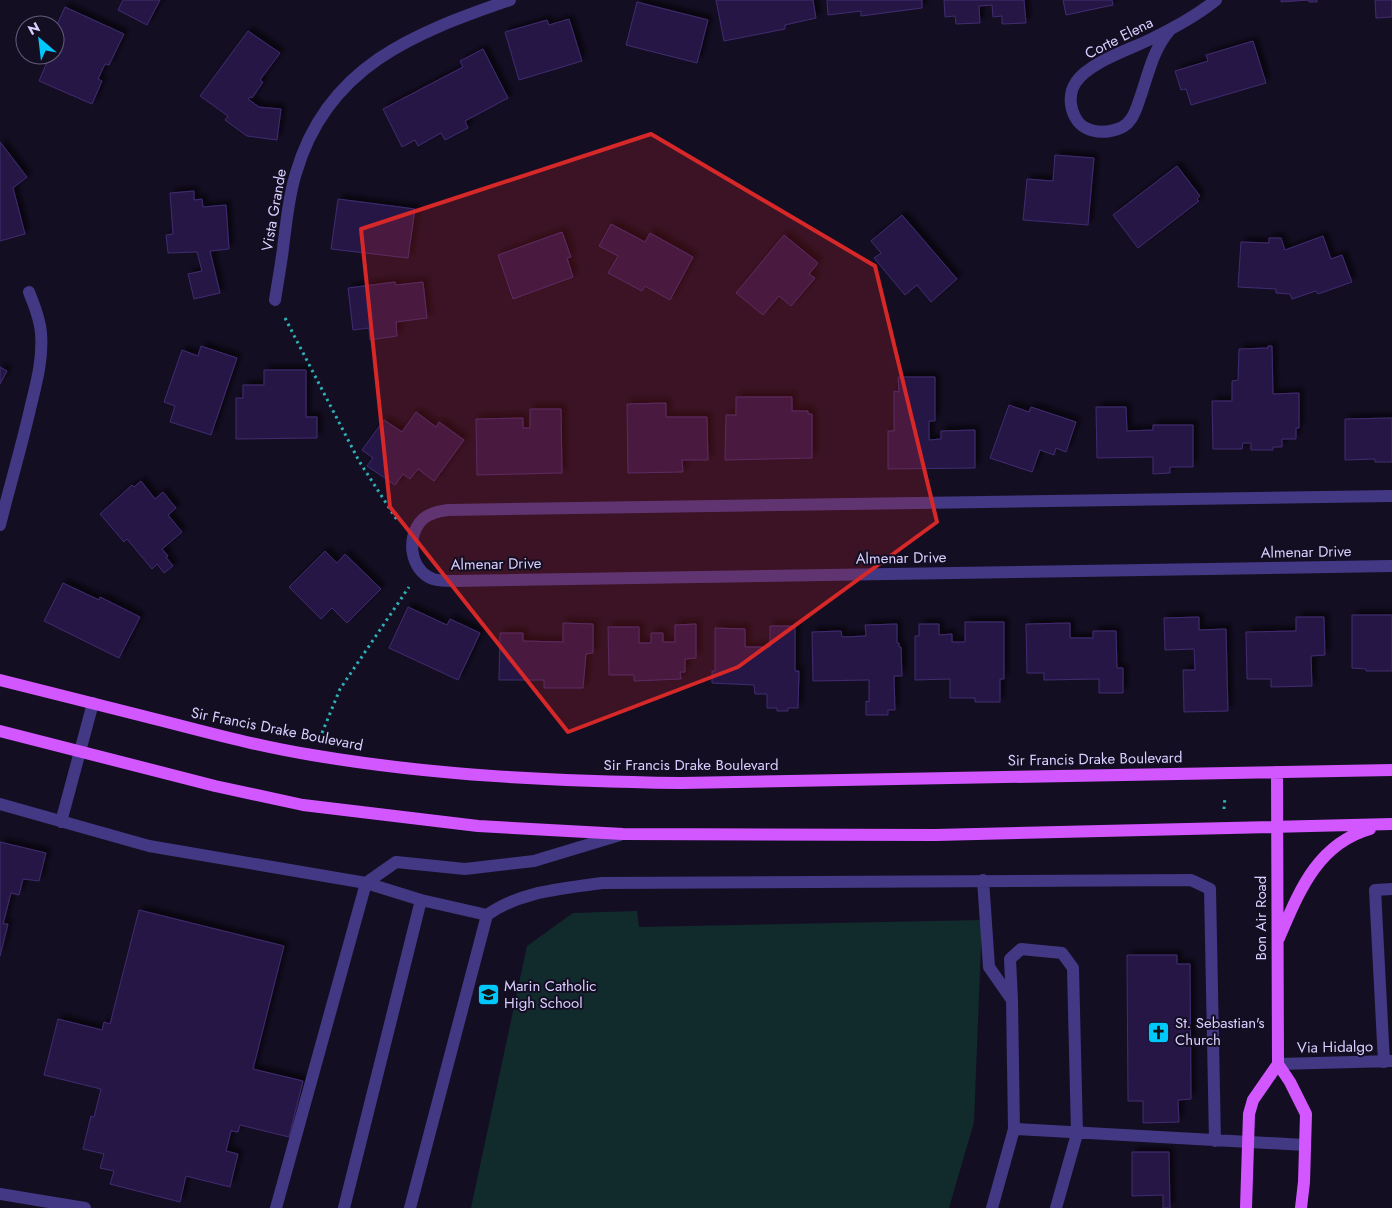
<svg xmlns="http://www.w3.org/2000/svg" width="1392" height="1208" viewBox="0 0 1392 1208" font-family="Jost,sans-serif">
	<style>
		.green { fill: #112b2d }
		.building { fill: #271944; stroke: #402b71; filter: url(#shadow) }
		.lines { fill: none; stroke-linecap: round; stroke-linejoin: round }
		.path { stroke: #2db0b6; stroke-width: 3; stroke-dasharray: 2.5 4; stroke-linecap: butt }
		.minor { stroke: #433883; stroke-width: 12 }
		.major { stroke: #d257ff; stroke-width: 12 }
		.marked { fill: #d62828; fill-opacity: 0.2; stroke: #d62828; stroke-width: 4; stroke-linejoin: round }
		.labels { text-anchor: middle; stroke-width: 4; stroke-linejoin: round; paint-order: stroke }
		.street-label { font-size: 15px; fill: #dad0ff; stroke: #140e23 }
		.poi-label { font-size: 15px; fill: #dad0ff; stroke: #140e23; text-anchor: start }
	</style>
	<defs>
		<filter id="shadow"><feDropShadow dx="4.5" dy="-4.5" stdDeviation="2.5" flood-color="#0009"/></filter>
	</defs>
	<rect width="100%" height="100%" fill="#140e23"/>
	<path class="green" d="M637,911L639,927L982,920L974,1122L949,1208H471L527,946L573,913Z"/>
	<path class="building" d="M123,0H160L147,25L118,10Z
		M716,0H813L816,18L785,25V29L724,41Z
		M827,0H922V8L861,16V11L828,15Z
		M944,0H1024L1026,23L1002,24V16L993,17L992,5L979,6L980,23L956,24L955,16L945,17Z
		M1063,0H1112L1113,5L1066,15Z
		M1281,0H1317V2H1309V0L1281,2Z
		M1375,0H1392V17L1376,18Z
		M637,2L708,20L697,63L626,45Z
		M65,7L124,34L109,65L105,64L98,79L102,81L92,104L39,81L50,55H55V45L60,34L55,32V29Z
		M569,19L582,61L519,80L505,32L547,20L549,25Z
		M248,31L280,53L260,80L263,82L252,98L250,97L248,99L259,107L281,109L277,140L247,136L225,120L228,116L200,96Z
		M1253,41L1266,83L1191,105L1186,89L1181,90L1175,71L1208,61L1206,55Z
		M483,49L508,98L465,121L468,128L445,140L441,133L418,146L415,140L402,147L383,109L463,67L460,61Z
		M0,142L27,177L13,188L25,234L0,241Z
		M1055,155L1094,158L1088,225L1023,220L1027,179L1053,181Z
		M1177,166L1200,196L1197,199L1199,201L1138,248L1113,215Z
		M194,191V200L202,199L203,207L226,205L229,249L210,251L220,293L194,299L188,274L202,271L197,252L168,253L166,235L173,234L170,193Z
		M338,199L415,209L408,258L331,249Z
		M902,215L957,279L931,302L917,285L905,295L874,258L881,253L871,241Z
		M611,224L645,242L650,233L693,257L670,300L645,286L642,291L608,273L618,256L599,246Z
		M562,232L571,257L567,258L573,277L513,299L498,255Z
		M784,235L818,263L809,274L815,278L791,306L779,296L763,315L736,293Z
		M1323,236L1331,259L1342,255L1352,282L1318,294L1316,291L1292,299L1290,294L1276,293V289L1238,287L1241,242L1269,243V238H1281L1285,250Z
		M395,282L396,285L423,282L427,318L396,322L397,336L370,340L369,328L353,330L348,288Z
		M201,346L237,358L211,435L170,422L175,406L164,402L182,350L198,356Z
		M1268,346H1272L1273,394L1299,393V428H1296V439H1282V447H1273V450H1251V443H1243L1242,449H1213L1212,401H1232V381L1238,380L1239,349L1268,348Z
		M0,367L7,371L0,384Z
		M264,370H306V417H317V438L236,439V398H243V385H264Z
		M898,377H935V421H929V440L941,439V431L975,430V468L888,469V431H894V391L899,392Z
		M736,397H792V411H808V414H812V458L725,460L726,415H736Z
		M666,403V417H707L708,460H682L683,472L628,473L627,404Z
		M1009,405L1029,412L1031,407L1076,422L1066,452L1056,448L1054,455L1040,450L1032,472L990,458Z
		M1096,407H1126L1127,431L1153,430V425H1193V467H1170V473L1153,474V457L1097,458Z
		M530,409H561L562,473L477,475L476,419L523,418V428H530Z
		M416,412L436,427L439,422L464,440L434,481L418,469L410,479L403,474L395,485L367,466L373,458L362,450L384,420L402,432Z
		M1392,418V462H1375V459L1345,460V419Z
		M141,481L155,499L163,492L176,508L168,515L182,532L162,549L168,556L166,557L173,566L164,573L157,564L152,569L127,539L124,542L100,514L132,485L134,487Z
		M325,551L337,563L345,554L381,589L347,623L332,608L321,619L289,587Z
		M63,583L99,600L100,597L140,617L119,658L44,621Z
		M408,607L447,625L450,619L480,633L458,680L389,648Z
		M1352,615H1392V671H1366V669L1352,668Z
		M1199,617V630L1226,629L1228,711L1184,712L1183,670H1195L1194,649L1165,650L1164,618Z
		M1296,617H1324L1325,655L1311,656L1312,686L1271,687V679H1247L1246,632L1296,631Z
		M965,622H1004V679H1000V702H975V698H950V679L915,680V636H919V624H939V635L952,634V642H965Z
		M563,623L593,624V653L586,654L583,688H544V680H499L500,633H523V641L563,642Z
		M1070,623V638H1093V631H1116L1117,668H1123V693H1099V679L1044,680V673H1027L1026,624Z
		M696,624V658L685,659V672H680L681,679L634,681V675H609L608,627H639V643H651V633H663V642H675V625Z
		M897,624V643H899V647H901L902,676H894L895,710H888V715H866V701L869,702V680L813,681L812,632L841,631L842,637L866,636L865,625Z
		M770,626H795V671H799L798,708H788V711H777V708H767V694H755L754,685L712,683V671H715V628L745,629V647H770Z
		M0,842L46,853L39,881L23,879L19,895L11,893L3,924H8L0,956Z
		M139,910L284,946L253,1069L303,1081L289,1137L240,1125L238,1132L231,1131L226,1151L238,1154L230,1187L186,1176L180,1202L110,1184L114,1171L100,1168L104,1154L83,1149L91,1116L94,1117L101,1089L44,1075L58,1019L102,1030L104,1022L110,1024Z
		M1127,955H1177V964H1190L1191,1099L1178,1100L1179,1122L1143,1123V1101H1128Z
		M1132,1152H1169L1170,1208H1163V1195L1132,1196Z"/>
	<g class="lines">
		<path class="path" d="M285,318L359,461L397,520
			M322,733L340,689L409,587
			M1224,809L1225,797"/>
		<path class="minor" d="M1170,30C1154,48 1149,71 1141,95C1138,103 1136,112 1131,119C1123,132 1099,135 1086,128C1077,124 1072,113 1071,104C1070,96 1072,88 1076,82C1090,62 1129,50 1151,39C1174,28 1196,16 1216,0
			M275,300C278,280 282,260 284,240C287,217 289,195 296,173C327,66 414,33 510,0
			M1392,496L448,510C439,511 430,513 423,519C405,536 410,571 433,579C440,581 447,581 453,581L1392,566
			M0,525C10,485 22,445 31,405C37,381 43,358 41,333C40,318 34,305 29,292
			M0,804L149,846L366,883L396,862L465,869L534,861L620,835
			M61,822L93,703
			M983,880L989,967L1012,1000
			M1384,1062L1375,890L1392,889
			M1278,1064L1392,1061
			M1014,1129L1305,1145
			M0,1194L85,1208
			M276,1208L366,883L421,900L487,915
			M344,1208L421,900
			M410,1208L487,915C521,891 562,889 602,883L1191,880L1210,889L1215,1141
			M992,1208L1014,1129L1012,1000L1010,959L1021,949L1062,953L1073,968L1077,1134L1056,1208"/>
		<path class="major" d="M0,680C48,692 95,704 143,716C199,730 255,746 312,755C434,776 557,781 681,783L1392,770
			M0,731L215,786L303,805L478,826L623,834L935,835L1392,824
			M1277,772L1278,1064L1290,1082L1306,1114L1304,1182L1301,1208
			M1279,938C1299,892 1317,844 1370,829
			M1246,1208L1249,1114L1253,1100L1278,1064"/>
	</g>
	<path class="marked" d="M651,134L875,266L937,522L738,667L568,732L390,507L361,229Z"/>
	<defs>
		<symbol id="school-square" viewBox="-11 -11 22 22"><rect x="-9" y="-9" width="18" height="18" rx="4" fill="#00c8fb" stroke="#140e23"/><path d="M0-5L7-2L0 1L-7-2ZM-4 1L0 2.5L4 1V4Q0 6-4 4Z" fill="#111"/></symbol>
		<symbol id="church-square" viewBox="-11 -11 22 22"><rect x="-9" y="-9" width="18" height="18" rx="4" fill="#00c8fb" stroke="#140e23"/><path d="M-1.2-6h2.4v3.5h3.3v2.4h-3.3V6h-2.4V-.1h-3.3v-2.4h3.3Z" fill="#111"/></symbol>
	</defs>
	<g fill-rule="evenodd">
		<use href="#school-square" x="476" y="982" width="25" height="25"/>
		<use href="#church-square" x="1146" y="1020" width="25" height="25"/>
	</g>
	<g class="labels">
		<g class="street-label">
			<text transform="translate(1119 38) rotate(-27)" y="5">Corte Elena</text>
			<text transform="translate(274 210) rotate(-80)" y="5">Vista Grande</text>
			<text transform="translate(1306 552) rotate(-1)" y="5">Almenar Drive</text>
			<text transform="translate(901 558) rotate(-1)" y="5">Almenar Drive</text>
			<text transform="translate(496 564) rotate(-1)" y="5">Almenar Drive</text>
			<text transform="translate(277 729) rotate(11)" y="5">Sir Francis Drake Boulevard</text>
			<text transform="translate(1095 759) rotate(-1)" y="5">Sir Francis Drake Boulevard</text>
			<text x="691" y="770">Sir Francis Drake Boulevard</text>
			<text transform="translate(1261 918) rotate(-90)" y="5">Bon Air Road</text>
			<text transform="translate(1335 1047) rotate(-1)" y="5">Via Hidalgo</text>
		</g>
		<g class="poi-label">
			<text x="504" y="991">Marin Catholic<tspan x="504" dy="17">High School</tspan></text>
			<text x="1175" y="1028">St. Sebastian's<tspan x="1175" dy="17">Church</tspan></text>
		</g>
	</g>
	<g transform="translate(40 40) rotate(332)"><circle r="24" fill="#140e23" stroke="#635c7b"/>
	<path d="M0-4L9 19L0 12L-9 19Z" fill="#00c8fb"/>
	<text y="-8" font-size="14" font-weight="bold" text-anchor="middle" fill="#dad0ff">N</text>
	</g>
</svg>
